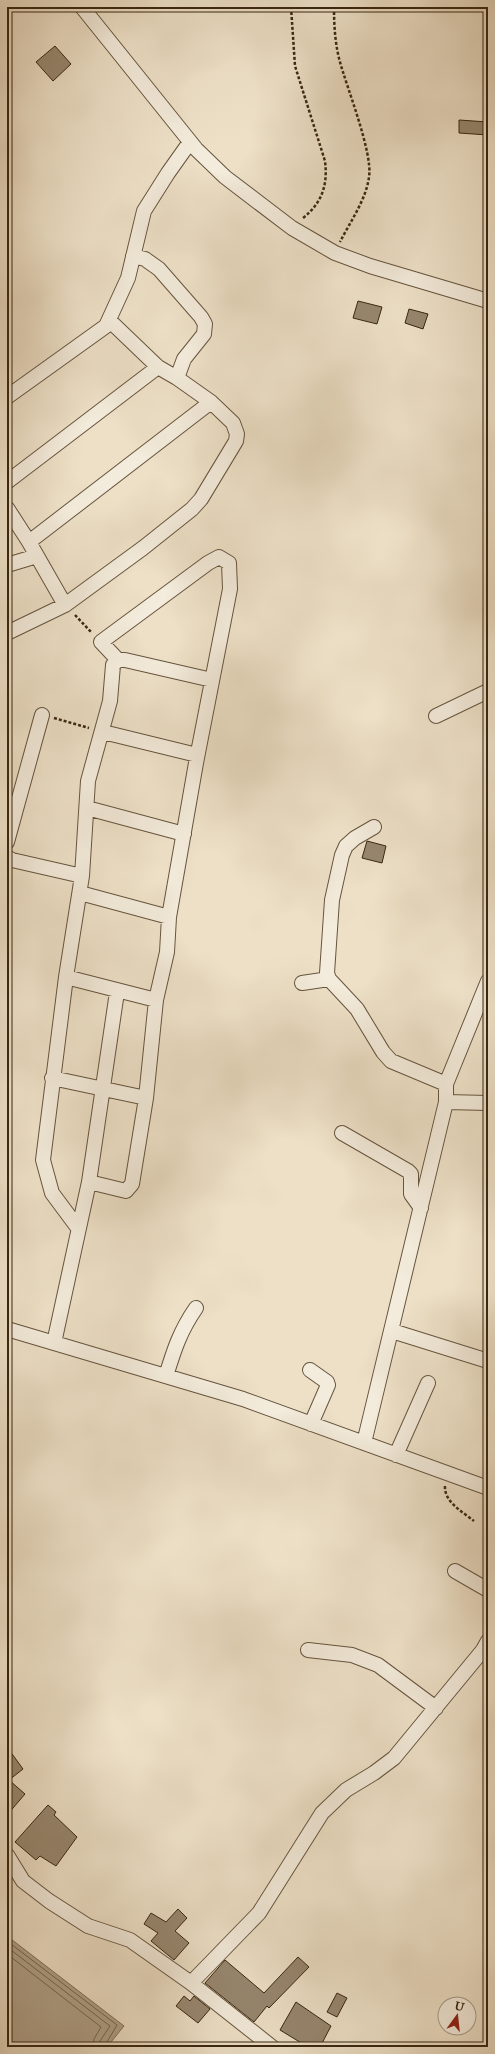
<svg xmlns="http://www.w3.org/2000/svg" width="495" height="2054" viewBox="0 0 495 2054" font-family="'IM FELL Double Pica',serif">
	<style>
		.water { fill: #b0a189; stroke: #807059 }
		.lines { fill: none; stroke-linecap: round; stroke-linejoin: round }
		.shore { stroke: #74644d; stroke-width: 1 }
		.building { fill: #978770; stroke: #392611 }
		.minor-casing { stroke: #66543e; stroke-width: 16 }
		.path { stroke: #392611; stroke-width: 2.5; stroke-dasharray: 3 2; stroke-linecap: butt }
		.minor { stroke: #f3ebdb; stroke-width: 14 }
	</style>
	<rect width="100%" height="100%" fill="#ede0c7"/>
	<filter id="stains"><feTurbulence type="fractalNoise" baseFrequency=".005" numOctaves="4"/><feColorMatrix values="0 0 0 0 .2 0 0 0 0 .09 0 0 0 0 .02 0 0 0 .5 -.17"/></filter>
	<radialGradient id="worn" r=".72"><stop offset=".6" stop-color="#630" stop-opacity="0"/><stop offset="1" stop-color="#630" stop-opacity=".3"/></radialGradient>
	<path class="water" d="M7,1936L124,2026L107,2047H7Z"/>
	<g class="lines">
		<path class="shore" d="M7,1941L117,2025L104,2047
			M7,1947L110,2026L100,2041L99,2047
			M7,1954L101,2027L94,2039L93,2047"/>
	</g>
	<path class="building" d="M55,46L71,64L53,81L36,62Z
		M459,120L488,122V135L459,133Z
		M358,301L382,307L377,324L353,318Z
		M409,309L428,314L423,329L405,323Z
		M367,841L386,846L382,863L362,858Z
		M7,1747L23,1769L9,1780L25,1794L7,1815Z
		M48,1805L56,1812L54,1815L77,1837L56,1866L40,1856L36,1860L15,1842Z
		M178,1909L187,1918L175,1931L189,1943L174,1960L151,1941L158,1933L144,1924L151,1913L166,1922Z
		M298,1957L309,1967L269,2008L267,2006L254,2022L205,1983L225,1960L264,1993Z
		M337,1993L347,1998L337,2017L327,2012Z
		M184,1996L190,2001L194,1996L210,2009L198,2023L176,2006Z
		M296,2002L331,2026L320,2047H308L280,2030Z"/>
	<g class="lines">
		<defs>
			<path id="minor" d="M82,7L196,149L225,177L292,228L335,253L370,266L488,301
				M109,320L158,367L177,378
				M7,397L106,326L128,278L144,211L168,173L190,142
				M7,482L158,367
				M7,508L29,542L65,605
				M29,542L211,402
				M7,565L37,556
				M7,633L65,605L143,548L192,509L201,499L236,441L237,434L233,423L211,402L177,378L184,359L204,334L205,324L201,317L159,269L145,259L133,256
				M436,716L488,691
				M103,732L197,755
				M87,808L184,834
				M374,827L355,838L346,846L342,855L332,900L327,973L329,979L357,1009L383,1052L391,1061L446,1084
				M7,842L42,715
				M7,857L12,860L82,876L66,977
				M82,876L88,781L110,701L113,665L118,660H125L212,680
				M80,893L169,917L196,763L230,589L229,563L219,557L208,563L101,642L118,660
				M302,983L329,979
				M156,1000L167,952L169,917
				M52,1078L146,1098
				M446,1102L488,1103
				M342,1133L408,1171L411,1174V1194L421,1208
				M78,1228L52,1193L43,1160L66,977L156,1000L146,1098L132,1184L126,1191L89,1182
				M7,1329L243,1399L488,1488
				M392,1331L488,1361
				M54,1343L89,1182L117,992
				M310,1370L327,1382L328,1385L311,1424
				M166,1376C174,1350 180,1331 196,1308
				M364,1443L446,1102V1084L488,981
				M396,1455L428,1383
				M455,1571L488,1590
				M308,1650L352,1655L378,1665L436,1708
				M7,1855L23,1881L49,1901L88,1926L130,1940L191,1983L272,2047
				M191,1983L259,1913L322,1813L346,1790L374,1773L394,1758L483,1650L488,1641"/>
		</defs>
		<use href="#minor" class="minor-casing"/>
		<path class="path" d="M291,7L295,66L325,161C328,185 322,203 303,218
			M334,7C334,25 335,44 340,62C347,88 373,153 369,177C366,200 350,222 340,242
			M75,615L92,633
			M54,718L89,728
			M445,1486C444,1502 463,1512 474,1521"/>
		<use href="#minor" class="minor"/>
	</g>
	<rect width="495" height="2054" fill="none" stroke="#ede0c7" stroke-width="24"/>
	<rect x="8" y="8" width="479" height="2038" fill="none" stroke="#392611" stroke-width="2"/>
	<rect x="12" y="12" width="471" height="2030" fill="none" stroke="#392611"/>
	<g transform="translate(457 2016) rotate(15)"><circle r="19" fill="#f3ebdb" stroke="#a99c8a"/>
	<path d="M0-3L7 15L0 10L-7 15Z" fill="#8f2418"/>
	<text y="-6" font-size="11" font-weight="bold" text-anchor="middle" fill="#392611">U</text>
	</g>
	<rect width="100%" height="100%" filter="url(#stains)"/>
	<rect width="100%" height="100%" fill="url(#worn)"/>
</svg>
